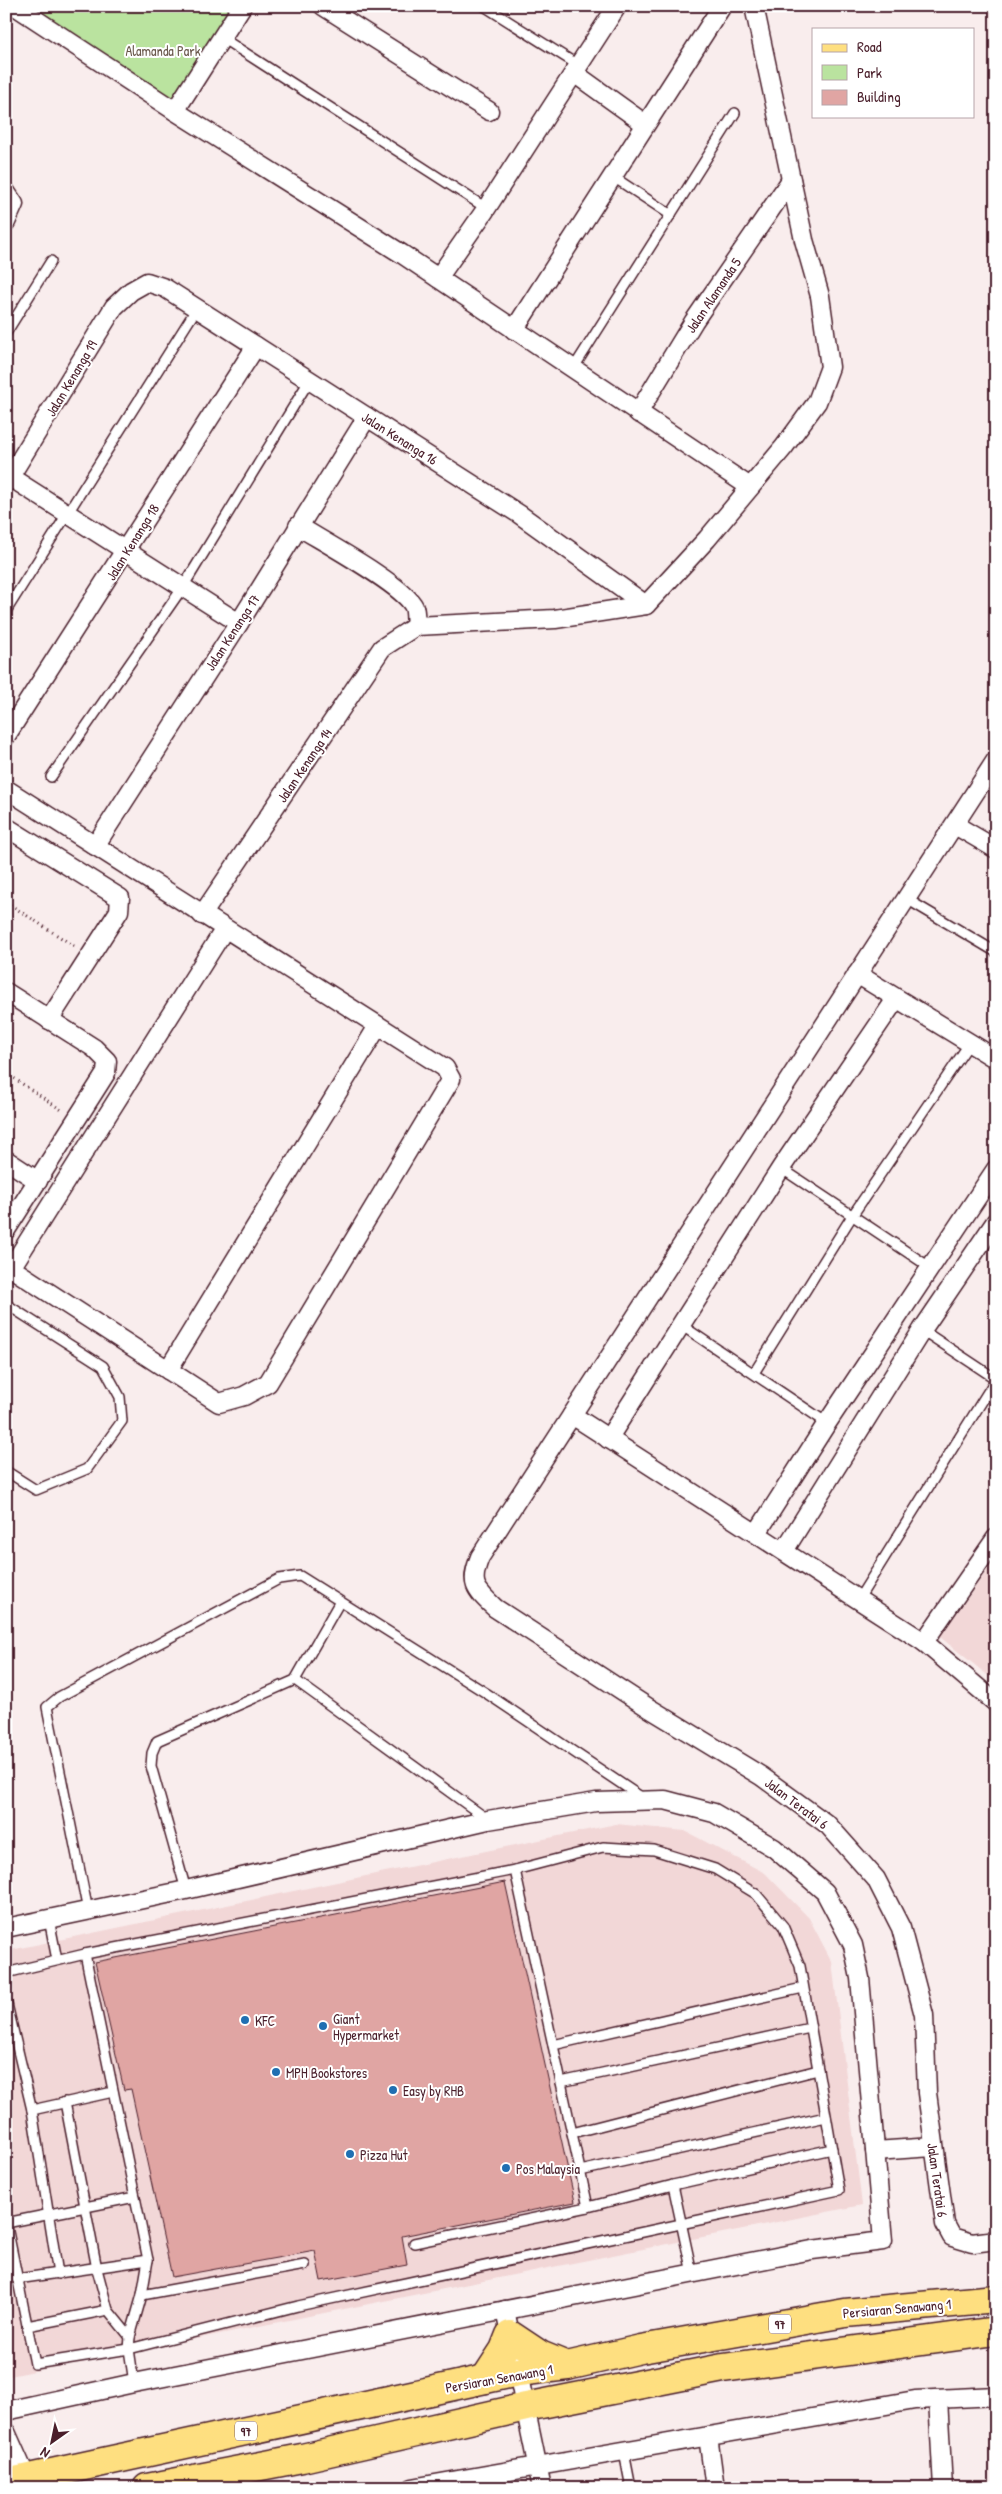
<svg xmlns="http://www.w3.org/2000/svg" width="1002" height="2494" viewBox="0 0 1002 2494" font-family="'Patrick Hand',sans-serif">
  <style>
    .built { fill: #f2d7d7 }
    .green { fill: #bae39f; stroke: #828165 }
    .building { fill: #e0a5a3; stroke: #4a1f2b }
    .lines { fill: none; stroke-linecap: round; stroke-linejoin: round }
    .lane-casing { stroke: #4a1f2b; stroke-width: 12 }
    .street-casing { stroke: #4a1f2b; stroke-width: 21 }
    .primary-casing { stroke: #4a1f2b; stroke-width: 31 }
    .path { stroke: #4a1f2b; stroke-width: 3; stroke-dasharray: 1 4; stroke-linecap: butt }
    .lane { stroke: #fff; stroke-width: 9 }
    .street { stroke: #fff; stroke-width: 18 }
    .primary { stroke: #fedf80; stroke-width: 28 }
    .poi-dot { fill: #1f6fb2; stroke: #fff; stroke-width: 2 }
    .labels { text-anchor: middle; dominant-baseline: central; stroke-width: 4; stroke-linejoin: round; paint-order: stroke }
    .shield { fill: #fff; stroke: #80626b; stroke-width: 1 }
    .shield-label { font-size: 12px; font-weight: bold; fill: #4a1f2b }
    .park-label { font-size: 14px; fill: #6c5a4e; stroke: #fff }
    .street-label { font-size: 14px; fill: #4a1f2b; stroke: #fff }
    .poi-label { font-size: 14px; fill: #4a1f2b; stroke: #fff; text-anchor: start }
  </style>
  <rect width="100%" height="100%" fill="#f9eded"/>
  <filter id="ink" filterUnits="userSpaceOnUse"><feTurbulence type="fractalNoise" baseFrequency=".02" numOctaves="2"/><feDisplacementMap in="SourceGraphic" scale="10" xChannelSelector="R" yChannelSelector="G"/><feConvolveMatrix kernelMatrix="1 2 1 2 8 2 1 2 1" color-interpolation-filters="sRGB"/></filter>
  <g filter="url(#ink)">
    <g class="built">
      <polygon points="996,1558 996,1682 940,1637"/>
      <polygon points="616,1824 685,1831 765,1873 809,1918 832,1962 862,2205 10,2376 6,2357 6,1951"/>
    </g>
    <polygon class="green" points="44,6 235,6 175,111 36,19"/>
    <polygon class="building" points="505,1882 575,2202 402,2236 407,2265 321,2281 315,2251 172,2277 131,2089 124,2090 95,1962"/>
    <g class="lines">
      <defs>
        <g id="lane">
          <polyline points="484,6 578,65"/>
          <polyline points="222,38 486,208"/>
          <polyline points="612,176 671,215"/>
          <polyline points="6,333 51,261"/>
          <polyline points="573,369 735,113"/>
          <polyline points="6,611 197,308"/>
          <polyline points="51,777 183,587 309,381"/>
          <polyline points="905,898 996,952"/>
          <polyline points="781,1168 931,1268"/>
          <polyline points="6,1304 103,1366 120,1397 122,1421 87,1469 36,1490 6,1471"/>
          <polyline points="681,1325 827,1423"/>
          <polyline points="922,1330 996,1379"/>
          <polyline points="754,1373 852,1216 969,1044"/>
          <polyline points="858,1600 996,1379"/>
          <polyline points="295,1680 487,1819"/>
          <polyline points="515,1870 588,2207"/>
          <polyline points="186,1890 151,1766 152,1753 157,1741 295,1680 339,1603"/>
          <polyline points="88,1911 47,1707 59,1697 279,1579 300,1576 486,1693 644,1799"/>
          <polyline points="49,1919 57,1960"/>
          <polyline points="85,1954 148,2260 142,2295"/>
          <polyline points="6,1973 85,1954 515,1870 603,1847 654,1850 715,1869 756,1894 783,1926 800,1966 839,2190 298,2306 129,2349 35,2364 6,2222"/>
          <polyline points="6,2000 32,2110 113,2092"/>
          <polyline points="553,2045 803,1988"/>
          <polyline points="561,2082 810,2028"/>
          <polyline points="65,2102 97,2269 108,2310 130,2337"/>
          <polyline points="32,2110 58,2274"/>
          <polyline points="572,2133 818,2070"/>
          <polyline points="580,2171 826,2117"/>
          <polyline points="673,2185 832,2149"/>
          <polyline points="6,2223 135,2197"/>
          <polyline points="414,2243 588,2207 673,2185 692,2273"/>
          <polyline points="17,2279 148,2260"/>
          <polyline points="27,2326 108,2310"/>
          <polyline points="134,2383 129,2349 130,2337 142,2295 305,2265"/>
          <polyline points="624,2452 631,2488"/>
        </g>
        <g id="street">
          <polyline points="15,6 175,111 402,254 750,487"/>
          <polyline points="323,6 489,111"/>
          <polyline points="574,73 645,124"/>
          <polyline points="175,111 242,6"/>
          <polyline points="6,192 14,204 6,222"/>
          <polyline points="438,278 484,212 617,6"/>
          <polyline points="514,330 722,6"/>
          <polyline points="638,413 694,321 791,180"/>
          <polyline points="10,477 239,623"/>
          <polyline points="6,483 114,307 131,291 147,282 165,288 519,514 646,605"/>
          <path d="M298 526C322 541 404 585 414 607 416 613 415 621 416 626"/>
          <polyline points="6,736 256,346"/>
          <path d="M996 760 480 1557C469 1584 475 1589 495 1608L649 1708 761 1776 828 1825 876 1879 901 1928 924 2015 927 2093 945 2224 952 2237 972 2243 996 2240"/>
          <polyline points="6,789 445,1068 451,1079 268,1383 244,1396 219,1403 11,1268 224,930"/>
          <polyline points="955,825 996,849"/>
          <polyline points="6,827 120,898 119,911 49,1020"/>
          <polyline points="95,846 239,623 367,417"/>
          <polyline points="202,915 382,648 416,626 555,619 646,605 707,539 784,447 817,402 830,367 820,296 804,240 754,6"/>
          <polyline points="857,974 996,1059"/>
          <polyline points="6,992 94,1048 107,1061 106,1073 6,1230"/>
          <polyline points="6,1160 38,1181"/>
          <polyline points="168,1370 378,1026"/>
          <polyline points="572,1415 924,1642 996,1703"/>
          <polyline points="608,1439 781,1168 896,999"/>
          <polyline points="757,1533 827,1423 996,1169"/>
          <polyline points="784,1551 922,1330 996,1221"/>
          <polyline points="924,1642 996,1538"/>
          <polyline points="6,1928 186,1890 488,1820 596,1802 665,1800 714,1813 774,1848 825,1892 853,1945 860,1978 883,2241 812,2250 134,2383 6,2411"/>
          <polyline points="875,2151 933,2147"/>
          <polyline points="505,2310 542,2488"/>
          <polyline points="938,2399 943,2488"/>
          <polyline points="6,2432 27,2479"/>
          <polyline points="708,2436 715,2488"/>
          <polyline points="412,2488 915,2400 996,2396"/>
        </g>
        <g id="primary">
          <polyline points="485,2379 504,2350 510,2335 540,2355 567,2366"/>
          <polyline points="6,2483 518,2372 567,2366 641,2349 845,2313 996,2299"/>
          <polyline points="147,2488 302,2458 526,2407 723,2368 996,2331"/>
        </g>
      </defs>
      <use href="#lane" class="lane-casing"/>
      <use href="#street" class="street-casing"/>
      <use href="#primary" class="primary-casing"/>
      <g class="path">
        <polyline points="6,902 77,948"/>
        <polyline points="6,1073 63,1111"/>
      </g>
      <use href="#lane" class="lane"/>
      <use href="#street" class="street"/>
      <use href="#primary" class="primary"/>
    </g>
  </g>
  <g class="poi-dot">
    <circle cx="245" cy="2020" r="5"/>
    <circle cx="323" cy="2026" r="5"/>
    <circle cx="276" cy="2072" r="5"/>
    <circle cx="393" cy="2090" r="5"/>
    <circle cx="350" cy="2154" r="5"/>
    <circle cx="506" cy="2168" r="5"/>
  </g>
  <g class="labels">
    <g class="shield">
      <rect x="769" y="2314.5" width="22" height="19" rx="4"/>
      <rect x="235" y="2421.5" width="22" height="19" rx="4"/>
    </g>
    <g class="shield-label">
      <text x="780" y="2324">97</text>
      <text x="246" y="2431">97</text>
    </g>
    <g class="park-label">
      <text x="163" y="50">Alamanda Park</text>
    </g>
    <g class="street-label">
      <text transform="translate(713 295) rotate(-56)">Jalan Alamanda 5</text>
      <text transform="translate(71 378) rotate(-59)">Jalan Kenanga 19</text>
      <text transform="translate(400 438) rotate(32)">Jalan Kenanga 16</text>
      <text transform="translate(132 542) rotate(-58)">Jalan Kenanga 18</text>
      <text transform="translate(232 632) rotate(-57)">Jalan Kenanga 17</text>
      <text transform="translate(304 765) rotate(-56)">Jalan Kenanga 14</text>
      <text transform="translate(797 1803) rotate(37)">Jalan Teratai 6</text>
      <text transform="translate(938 2180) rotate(82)">Jalan Teratai 6</text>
      <text transform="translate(897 2308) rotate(-5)">Persiaran Senawang 1</text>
      <text transform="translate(499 2378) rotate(-10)">Persiaran Senawang 1</text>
    </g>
    <g class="poi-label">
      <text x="333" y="2018">Giant<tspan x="333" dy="16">Hypermarket</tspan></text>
      <text x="255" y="2020">KFC</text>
      <text x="286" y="2072">MPH Bookstores</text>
      <text x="403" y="2090">Easy by RHB</text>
      <text x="360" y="2154">Pizza Hut</text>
      <text x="516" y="2168">Pos Malaysia</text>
    </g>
  </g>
  <rect width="1002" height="2494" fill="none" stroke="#fff" stroke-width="25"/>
  <rect x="12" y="12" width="977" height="2469" fill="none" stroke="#4a1f2b" stroke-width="2" filter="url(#ink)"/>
  <rect x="812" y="28" width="162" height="90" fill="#ffffff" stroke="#b7a5aa"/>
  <rect x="822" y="44" width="25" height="8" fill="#fedf80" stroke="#b7a5aa"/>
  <text x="857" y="52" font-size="15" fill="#4a1f2b">Road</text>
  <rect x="822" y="65" width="25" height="15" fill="#bae39f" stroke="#b7a5aa"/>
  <text x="857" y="78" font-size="15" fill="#4a1f2b">Park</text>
  <rect x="822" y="90" width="25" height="15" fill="#e0a5a3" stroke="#b7a5aa"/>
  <text x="857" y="102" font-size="15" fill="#4a1f2b">Building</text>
  <g transform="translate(52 2442) rotate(213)" stroke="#ffffff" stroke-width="4" paint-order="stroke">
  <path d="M0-4L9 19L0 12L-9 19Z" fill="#4a1f2b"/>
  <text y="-8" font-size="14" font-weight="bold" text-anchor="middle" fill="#4a1f2b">N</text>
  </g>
</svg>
